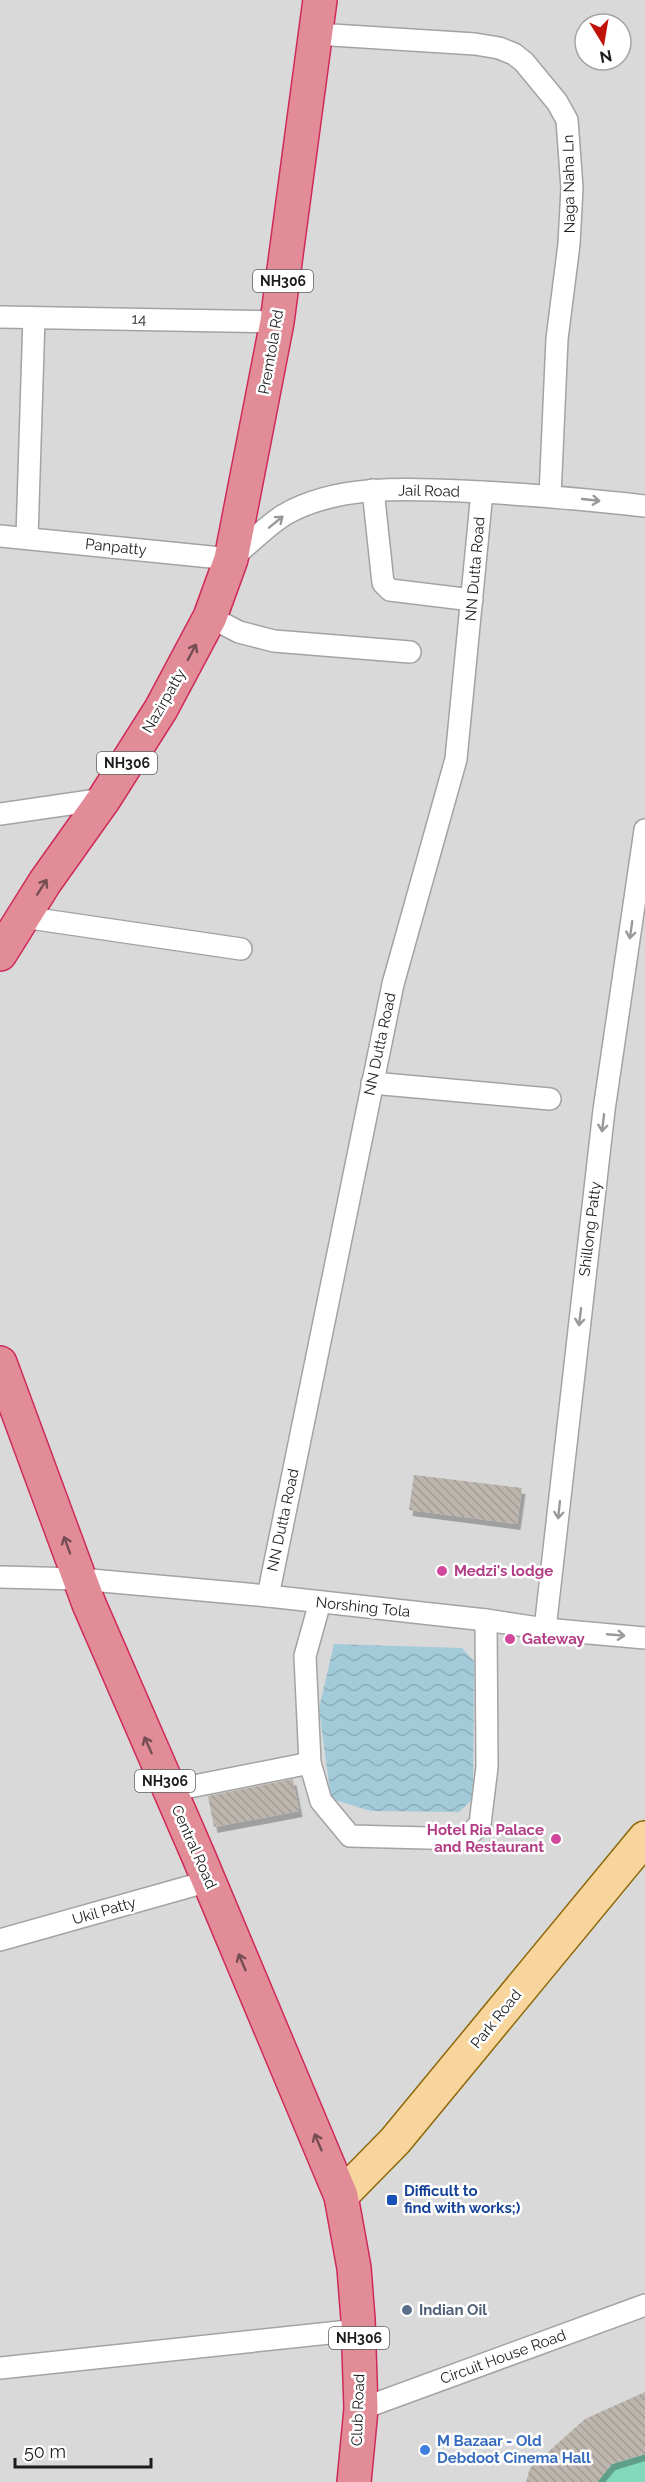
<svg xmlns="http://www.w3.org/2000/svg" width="645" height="2482" viewBox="0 0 645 2482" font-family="Raleway,sans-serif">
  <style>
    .residential { fill: #dad9d9; fill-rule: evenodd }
    .pitch { fill: #82d9bc }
    .water { fill: url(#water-waves) }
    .building { fill: url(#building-back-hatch); filter: url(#shadow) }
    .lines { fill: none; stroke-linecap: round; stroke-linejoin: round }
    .street-casing { stroke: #a3a3a3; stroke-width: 24 }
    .primary-casing { stroke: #8d6806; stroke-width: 36 }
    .highway-casing { stroke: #cf2b5a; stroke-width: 36 }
    .street { stroke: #fff; stroke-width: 21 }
    .primary { stroke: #f7d59c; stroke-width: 33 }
    .highway { stroke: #e28c97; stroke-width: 33 }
    .oneway { stroke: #999 }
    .oneway2 { stroke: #754e53 }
    .hotel-dot { fill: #d1479c; stroke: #fff; stroke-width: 2 }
    .transit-dot { fill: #1a4fb4; stroke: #fff; stroke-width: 2 }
    .service-dot { fill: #5c6f8a; stroke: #fff; stroke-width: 2 }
    .shop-dot { fill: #3f7fe0; stroke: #fff; stroke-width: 2 }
    .labels { text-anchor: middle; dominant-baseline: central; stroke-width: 5; stroke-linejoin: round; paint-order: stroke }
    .shield { fill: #fff; stroke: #606060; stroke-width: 1.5 }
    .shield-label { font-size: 14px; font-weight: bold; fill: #1c1c1c }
    .street-label { font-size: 15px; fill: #1c1c1c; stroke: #fff }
    .hotel-label { font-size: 15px; font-weight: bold; fill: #b23c85; stroke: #fff; text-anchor: start }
    .transit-label { font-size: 15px; font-weight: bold; fill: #164399; stroke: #fff; text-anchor: start }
    .service-label { font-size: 15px; font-weight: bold; fill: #4e5e75; stroke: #fff; text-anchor: start }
    .shop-label { font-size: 15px; font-weight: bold; fill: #366cbe; stroke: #fff; text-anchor: start }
  </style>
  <defs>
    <pattern id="water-waves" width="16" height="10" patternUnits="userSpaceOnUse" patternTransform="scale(1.5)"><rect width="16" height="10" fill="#a3cad9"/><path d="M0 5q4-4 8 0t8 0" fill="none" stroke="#8cadba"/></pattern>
    <pattern id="building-back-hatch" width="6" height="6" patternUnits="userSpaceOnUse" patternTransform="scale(1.5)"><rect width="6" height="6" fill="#bdb6ae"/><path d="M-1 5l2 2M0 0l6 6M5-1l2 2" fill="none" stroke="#a29c95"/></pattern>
    <filter id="shadow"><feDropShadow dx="3.5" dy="6" stdDeviation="0" flood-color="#0004"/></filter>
  </defs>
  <rect width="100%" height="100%" fill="#edeae2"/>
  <path class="residential" d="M0 0H645V2482H0ZM585 24H621V60H585Z"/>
  <polygon class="pitch" points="645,2454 645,2482 597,2482 612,2464"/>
  <polygon class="water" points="334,1644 462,1648 474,1661 473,1799 459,1812 371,1811 331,1799 319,1708"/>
  <g class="building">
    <polygon points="414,1475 522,1488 517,1524 409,1510"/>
    <polygon points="293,1779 299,1811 214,1827 208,1796"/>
    <polygon points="645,2392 645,2454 612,2464 597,2482 526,2482 530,2468 585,2419"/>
  </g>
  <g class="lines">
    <defs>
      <g id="street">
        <polyline points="316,34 475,44 499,48 514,54 524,62 557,102 567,120 572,188 569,244 557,339 550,496"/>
        <polyline points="0,317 277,322"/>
        <polyline points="373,490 383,583 390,590 472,600"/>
        <path d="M0 536 231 559C248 545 265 527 284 515 340 482 419 489 481 492 536 495 590 500 645 506"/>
        <polyline points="27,537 34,318"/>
        <polyline points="210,617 239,632 274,641 410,652"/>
        <polyline points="0,814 104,799"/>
        <polyline points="23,917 241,949"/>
        <polyline points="372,1083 550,1099"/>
        <polyline points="0,1577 80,1579 268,1596 486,1620 545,1629 645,1638"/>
        <polyline points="268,1596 393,984 456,759 482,492"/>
        <polyline points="320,1602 305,1656 310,1763 321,1801 350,1836 465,1839 480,1824 487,1767 486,1620"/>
        <polyline points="545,1629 604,1110 645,830"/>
        <polyline points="169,1791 310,1763"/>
        <polyline points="0,1940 209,1881"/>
        <polyline points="0,2368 358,2330"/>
        <polyline points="361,2409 645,2305"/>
      </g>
      <polyline id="primary" points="341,2196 395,2141 645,1838"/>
      <g id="highway">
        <polyline points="0,954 45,882 104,799 161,709 210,617 231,559 277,322 320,0"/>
        <polyline points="0,1363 89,1604 198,1855 341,2196 354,2268 358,2319 361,2409 354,2482"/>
      </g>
    </defs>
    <use href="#street" class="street-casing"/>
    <use href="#primary" class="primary-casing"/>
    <use href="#highway" class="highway-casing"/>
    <use href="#street" class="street"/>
    <use href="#primary" class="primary"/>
    <use href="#highway" class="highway"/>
  </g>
  <defs><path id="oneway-shaft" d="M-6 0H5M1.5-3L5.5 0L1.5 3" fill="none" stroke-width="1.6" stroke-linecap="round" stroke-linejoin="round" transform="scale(1.5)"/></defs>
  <g class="oneway">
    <use href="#oneway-shaft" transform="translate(591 500) rotate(6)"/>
    <use href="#oneway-shaft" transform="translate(276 522) rotate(-39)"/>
    <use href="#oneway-shaft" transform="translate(631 930) rotate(98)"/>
    <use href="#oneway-shaft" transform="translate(603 1123) rotate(97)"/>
    <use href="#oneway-shaft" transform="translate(580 1317) rotate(97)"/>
    <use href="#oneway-shaft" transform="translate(559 1510) rotate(96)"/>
    <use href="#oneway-shaft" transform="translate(616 1635) rotate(5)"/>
  </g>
  <g class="oneway2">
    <use href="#oneway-shaft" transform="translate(192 652) rotate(-62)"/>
    <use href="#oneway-shaft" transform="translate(42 887) rotate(-57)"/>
    <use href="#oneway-shaft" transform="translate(67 1545) rotate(-110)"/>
    <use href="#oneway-shaft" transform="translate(148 1745) rotate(-114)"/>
    <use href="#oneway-shaft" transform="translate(242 1962) rotate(-113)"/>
    <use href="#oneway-shaft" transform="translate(318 2142) rotate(-113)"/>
  </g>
  <g class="hotel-dot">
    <circle cx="442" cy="1571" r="6"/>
    <circle cx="510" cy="1639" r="6"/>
    <circle cx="556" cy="1839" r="6"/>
  </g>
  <rect class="transit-dot" x="386" y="2194" width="12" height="12" rx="3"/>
  <circle class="service-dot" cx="407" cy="2310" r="6"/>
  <circle class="shop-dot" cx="425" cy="2450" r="6"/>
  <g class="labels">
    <g class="shield">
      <rect x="253" y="270" width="60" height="22" rx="4.5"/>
      <rect x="97" y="752" width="60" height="22" rx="4.5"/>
      <rect x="135" y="1770" width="60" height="22" rx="4.5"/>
      <rect x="329" y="2327" width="60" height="22" rx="4.5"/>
    </g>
    <g class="shield-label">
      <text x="283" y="281">NH306</text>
      <text x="127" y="763">NH306</text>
      <text x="165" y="1781">NH306</text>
      <text x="359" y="2338">NH306</text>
    </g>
    <g class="street-label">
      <text transform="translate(569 184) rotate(-91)">Naga Naha Ln</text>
      <text transform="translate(139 319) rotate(1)">14</text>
      <text transform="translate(271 352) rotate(-80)">Premtola Rd</text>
      <text transform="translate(429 491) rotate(1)">Jail Road</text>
      <text transform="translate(116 547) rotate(6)">Panpatty</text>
      <text transform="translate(475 569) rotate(-85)">NN Dutta Road</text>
      <text transform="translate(164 701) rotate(-60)">Nazirpatty</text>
      <text transform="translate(380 1044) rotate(-78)">NN Dutta Road</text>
      <text transform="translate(590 1229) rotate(-83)">Shillong Patty</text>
      <text transform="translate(283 1520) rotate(-78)">NN Dutta Road</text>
      <text transform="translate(363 1607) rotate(6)">Norshing Tola</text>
      <text transform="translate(194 1847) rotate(66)">Central Road</text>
      <text transform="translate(104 1911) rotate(-16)">Ukil Patty</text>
      <text transform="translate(496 2019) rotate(-51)">Park Road</text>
      <text transform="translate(503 2357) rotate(-20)">Circuit House Road</text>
      <text transform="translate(358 2410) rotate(-88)">Club Road</text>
    </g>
    <g class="hotel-label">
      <text x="454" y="1571">Medzi's lodge</text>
      <text x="522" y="1639">Gateway</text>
      <text x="544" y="1830" text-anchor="end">Hotel Ria Palace<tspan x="544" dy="17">and Restaurant</tspan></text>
    </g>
    <g class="transit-label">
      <text x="404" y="2191">Difficult to<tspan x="404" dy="17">find with works;)</tspan></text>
    </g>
    <g class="service-label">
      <text x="419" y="2310">Indian Oil</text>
    </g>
    <g class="shop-label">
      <text x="437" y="2441">M Bazaar - Old<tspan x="437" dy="17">Debdoot Cinema Hall</tspan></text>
    </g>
  </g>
  <g transform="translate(603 42) rotate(169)"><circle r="28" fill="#ffffff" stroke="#a4a4a4" stroke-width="1.5"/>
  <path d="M0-4.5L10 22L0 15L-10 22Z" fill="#bf1209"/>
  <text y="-9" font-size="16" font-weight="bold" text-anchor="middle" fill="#1c1c1c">N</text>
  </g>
  <path d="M15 2458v9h136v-9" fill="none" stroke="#1c1c1c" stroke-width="3"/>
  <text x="24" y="2458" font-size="18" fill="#1c1c1c" stroke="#ffffff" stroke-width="4.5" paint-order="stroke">50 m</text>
</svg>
